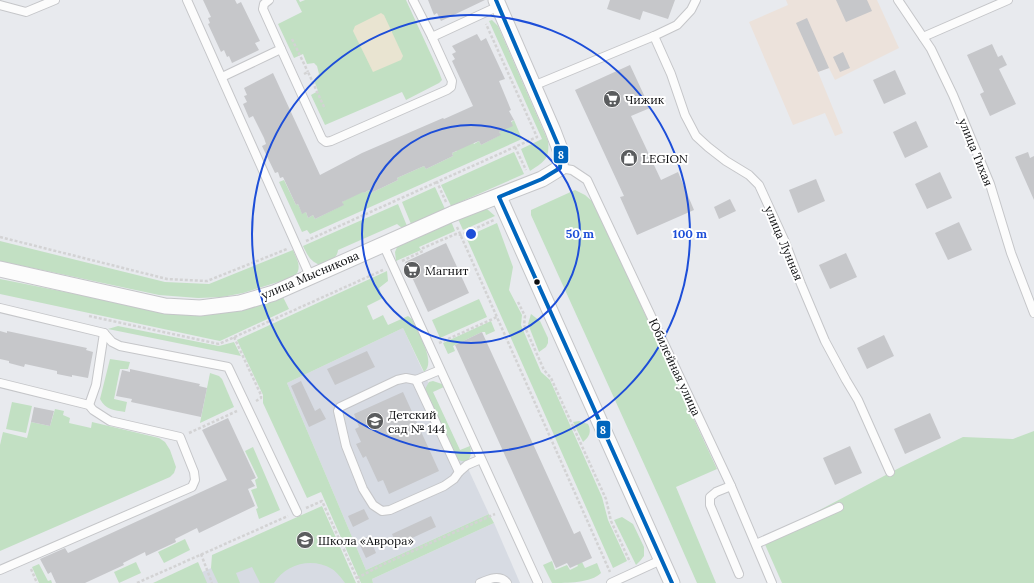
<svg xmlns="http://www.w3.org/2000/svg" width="1034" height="583" viewBox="0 0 1034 583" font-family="Lora,serif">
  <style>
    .built { fill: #d7dbe3 }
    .industrial { fill: #ece2db }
    .green { fill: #c2e0c3 }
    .sand { fill: #e9e4d1 }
    .building { fill: #c6c7ca }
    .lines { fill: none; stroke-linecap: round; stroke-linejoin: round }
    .lane-casing { stroke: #c5c6c9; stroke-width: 10 }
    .street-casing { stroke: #c5c6c9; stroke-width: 17 }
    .path { stroke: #d3d3d4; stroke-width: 2.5; stroke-dasharray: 3 2; stroke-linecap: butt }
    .lane { stroke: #fcfcfc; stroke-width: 8 }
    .street { stroke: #fcfcfc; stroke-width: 15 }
    .bus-1-casing { stroke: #fff; stroke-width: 7 }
    .bus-1 { stroke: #0065bd; stroke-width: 4 }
    .ring { fill: none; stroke: #1d4ed8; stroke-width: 2 }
    .bus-dot { fill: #0e0f11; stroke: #fff; stroke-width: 1.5 }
    .labels { text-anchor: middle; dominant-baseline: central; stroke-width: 4; stroke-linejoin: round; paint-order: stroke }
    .poi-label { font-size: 12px; fill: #0e0f11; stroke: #fff; text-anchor: start }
    .street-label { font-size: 12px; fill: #0e0f11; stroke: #fff }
    .centre { fill: #1d4ed8; stroke: #fff; stroke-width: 2 }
    .ring-label { font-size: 12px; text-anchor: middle; font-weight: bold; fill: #1d4ed8; stroke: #fff; stroke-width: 4; stroke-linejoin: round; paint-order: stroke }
    .line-badge { stroke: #fff; stroke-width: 1.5 }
    .badge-label { font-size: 11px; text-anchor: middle; font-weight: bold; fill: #fff }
  </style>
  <rect width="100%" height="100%" fill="#e8eaee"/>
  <g class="built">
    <polygon points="403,328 489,514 366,570 287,383"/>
    <polygon points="324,519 352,583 177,583"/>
    <polygon points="494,523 520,583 373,583 372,579"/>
  </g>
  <polygon class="industrial" points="786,0 877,0 899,48 835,80 829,68 818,72 843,133 835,136 825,113 793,125 749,22 788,5"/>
  <g class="green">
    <polygon points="296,0 299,0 300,2 305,0 406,0 439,72 442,80 439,83 406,100 402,92 325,125 311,95 318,91 314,80 319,74 317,66 314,63 307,64 303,54 294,58 278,24 302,12"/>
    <path d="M492 20 498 26 548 141C550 158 545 162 530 171L521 149 542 139 489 21Z"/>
    <polygon points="514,120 522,139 310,234 307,230 302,232 279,182 284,180 296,205 298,204 302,213 306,212 308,218 313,215 315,219 343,205 342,202 362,189 364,193 369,190 371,193 398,180 397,178 424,166 426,169 453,156 452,153 457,151 456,148 472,141 474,144 479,141 481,145 500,135 499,132"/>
    <polygon points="514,152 524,174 451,206 441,185"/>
    <polygon points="435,187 445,209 411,224 402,202"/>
    <polygon points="575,190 585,195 593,202 717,469 676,487 716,583 697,583 664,508 531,215 531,210"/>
    <path d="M398 204 407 226 402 228 397 224 338 250C337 260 328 261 320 265 310 261 308 256 303 246Z"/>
    <polygon points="481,209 487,209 495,216 463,230 458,219"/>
    <polygon points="451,221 455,231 419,247 421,250 396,261 395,252 398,245"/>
    <polygon points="497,223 513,267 509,290 522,315 521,325 541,372 550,380 602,497 608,520 627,561 613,568 466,237"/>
    <path d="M0 241 165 282 209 284 293 250C297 260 303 268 294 277L243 293 222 297 198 298 159 295 0 261Z"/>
    <path d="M387 271 388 281 379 288 383 298 367 306 373 320 383 315 388 325 408 316 412 319C417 331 437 362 424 372L403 328 287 383 366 570 489 514 494 523 372 579 373 583H361L321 492 307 498 263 403V395L237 340Z"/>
    <polygon points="0,279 181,315 213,313 282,295 289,309 220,341 215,340 0,294"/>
    <polygon points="479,299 487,317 440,338 432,320"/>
    <polygon points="531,314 540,321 548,338 548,343 546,347 539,352 528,324"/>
    <polygon points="491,321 495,331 486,335 485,332 482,332 455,345 453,346 455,351 448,354 443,343"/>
    <polygon points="118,326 219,346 234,342 241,356 108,329"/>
    <path d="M110 359 130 362 128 369H120L114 399 127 402 125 412C114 410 106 410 100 399Z"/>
    <polygon points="210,373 219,376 222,379 234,407 200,423"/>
    <path d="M433 381 442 384 444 387 433 392 460 450 470 446C474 460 465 466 454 457L425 389 429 382Z"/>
    <polygon points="12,402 32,406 26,433 6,429"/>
    <polygon points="55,409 64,411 63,415 70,418 69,423 91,428 92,422 159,438 165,442 170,450 176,467 174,473 170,477 0,551 0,445 3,432 27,438 31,422 50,426"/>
    <path d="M579 421 588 424C592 432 589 437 583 442L573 422Z"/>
    <polygon points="1034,431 1034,583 782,583 763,540 901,467 963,437 1013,439"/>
    <polygon points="253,447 280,510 259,519 256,509 258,508 251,490 257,488 255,480 258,478 245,451"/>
    <path d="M322 506 356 583H345C342 579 337 572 332 569 312 557 286 564 274 583H260L252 567 236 573 240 583H218L211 568 212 555Z"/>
    <polygon points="622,517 633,524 644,547 644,556 640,561 636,565 614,520"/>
    <polygon points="185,539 190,550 164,563 158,552"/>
    <path d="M552 561 555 570 567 565 570 570 578 566 577 564 582 562 585 568 597 563 601 573C591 583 567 583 552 583L543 565Z"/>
    <polygon points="136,562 141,573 119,583 114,572"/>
    <polygon points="198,562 207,583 153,583"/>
    <polygon points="39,564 48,581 51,580 52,583 39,583 32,567"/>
  </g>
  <polygon class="sand" points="381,13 384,15 403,56 401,60 373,72 353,31 355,26"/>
  <g class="building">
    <polygon points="203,0 235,0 237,4 241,2 260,41 255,43 259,50 232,63 229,56 227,57 224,50 221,52 208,24 210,23 208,18 211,17"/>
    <polygon points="428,0 485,0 441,21 437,13 434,15"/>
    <polygon points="610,0 675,0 668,19 643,11 640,20 607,9"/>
    <polygon points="836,0 867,0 872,11 846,22"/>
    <polygon points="807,18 829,68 818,72 796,23"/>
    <polygon points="477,34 481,41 486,38 505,79 499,81 511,110 509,111 514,120 511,121 513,126 499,132 501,135 481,145 479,141 474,143 452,153 453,156 426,169 424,166 397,178 398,180 371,193 369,190 364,193 363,192 342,202 344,205 315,219 313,215 308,218 306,212 302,214 298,204 296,205 283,177 280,178 278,172 275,173 262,146 266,144 264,138 253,116 249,118 243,104 247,102 244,96 247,95 244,88 273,73 320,175 362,153 443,118 444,119 473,106 452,61 455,59 452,54 456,52 452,46"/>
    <polygon points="992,44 998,57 1002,55 1007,65 999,69 1016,104 990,116 980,94 984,92 967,55"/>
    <polygon points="843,52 850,68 840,72 833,57"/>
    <polygon points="630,65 650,108 631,116 661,180 678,172 694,210 637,235 620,197 624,196 575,90"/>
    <polygon points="895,70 906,94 884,104 873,80"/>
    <polygon points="916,121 928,147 905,158 893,132"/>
    <polygon points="1028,152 1030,158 1034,156 1034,200 1015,157"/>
    <polygon points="940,172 952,198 927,209 915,184"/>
    <polygon points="816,179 825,201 798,213 789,190"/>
    <polygon points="730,199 736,211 719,219 714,207"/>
    <polygon points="959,222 972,250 948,260 935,233"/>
    <polygon points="446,243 469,293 428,312 405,262"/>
    <polygon points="846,253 857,277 830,289 819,265"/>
    <polygon points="0,331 7,333 7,331 87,348 86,350 93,352 88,378 72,375 72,377 57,374 57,371 25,364 24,367 9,363 9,361 0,359"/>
    <polygon points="482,332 574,534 580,531 592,558 570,568 567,563 556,568 455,345"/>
    <polygon points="884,335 894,356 867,369 857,348"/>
    <polygon points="367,351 375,367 335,385 327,369"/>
    <polygon points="130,369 200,384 199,386 207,388 201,417 131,402 132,399 116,396 122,370 130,372"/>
    <polygon points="301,381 315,411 320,408 326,419 309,427 291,386"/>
    <polygon points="403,392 439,471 389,494 383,480 378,482 366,456 363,458 356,444 361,442 355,429 359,427 354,414"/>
    <polygon points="34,407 54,411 50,426 31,422"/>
    <polygon points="930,413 941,438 905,454 894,429"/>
    <polygon points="228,418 256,478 251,480 255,486 248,489 255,506 199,533 197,528 175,539 176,542 146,556 145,552 123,563 124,565 85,583 56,583 51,572 48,574 40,559 65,548 68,553 227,480 202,430"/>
    <polygon points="850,446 862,473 835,485 823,458"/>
    <polygon points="364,509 369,519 353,527 348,516"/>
    <polygon points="431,516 436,527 397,545 392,534"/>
    <polygon points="369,536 376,553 366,558 358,541"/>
  </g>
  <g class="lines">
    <defs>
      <g id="lane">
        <polyline points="187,0 310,276"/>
        <polyline points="413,0 432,37 499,6"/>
        <polyline points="898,0 931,49 953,95 990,184 1011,253 1034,313"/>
        <polyline points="0,5 26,12 55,0"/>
        <polyline points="654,36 671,74 685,115 696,136 708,147 726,161 749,175 759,185 785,242 801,284 825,341 846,380 858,400 890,472"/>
        <polyline points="923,37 1008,0"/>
        <polyline points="281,49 322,139 326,142 331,141 447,90 451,87 452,81 432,37"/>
        <polyline points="222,77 281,49 263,9 264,4 269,0"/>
        <polyline points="533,86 654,36 677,25 691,10 696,0"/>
        <polyline points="560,168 572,170 587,180 731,486 772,583"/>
        <polyline points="383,244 538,583"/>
        <polyline points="0,308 104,333 112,342 120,346 228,367 297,512"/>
        <polyline points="440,370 416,380 406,378 397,380 340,407 338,411 346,446 363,489 373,505 382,511 390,510 444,486 454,479 459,472 467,465 481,459"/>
        <polyline points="416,380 459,472"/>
        <polyline points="0,383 89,405 96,385 104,333"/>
        <polyline points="731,486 716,492 710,497 710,505 739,574"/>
        <polyline points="756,544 839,507"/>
        <polyline points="0,570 192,487 195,480 194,472 180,437 110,421 93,410 89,405"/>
        <path d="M480 583C489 579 500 574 507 583"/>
        <polyline points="611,583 661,560"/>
      </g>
      <g id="street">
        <polyline points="499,197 672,583"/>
        <polyline points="0,269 165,306 200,308 240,303 274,293 452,214 542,179 560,168 561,152 553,131 496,0"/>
      </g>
    </defs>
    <use href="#lane" class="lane-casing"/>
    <use href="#street" class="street-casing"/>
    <g class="path">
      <polyline points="292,39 308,72"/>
      <polyline points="304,74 308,72 325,109"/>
      <polyline points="515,147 526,170"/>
      <polyline points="446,202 437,182 537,137 486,24"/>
      <polyline points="457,227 610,572"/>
      <polyline points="0,237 167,279 207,281 287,249"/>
      <polyline points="306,241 437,182"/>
      <polyline points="402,261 423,251 423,248 456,234 461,235 494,220"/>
      <polyline points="518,302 525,316 524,325 544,370 551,378 606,499 611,521 630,562"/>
      <polyline points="89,316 219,344 383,270"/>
      <polyline points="234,337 261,395 261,398 256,401"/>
      <polyline points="439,343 497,317"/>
      <polyline points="189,433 237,411"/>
      <polyline points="306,508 322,501 359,583"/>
      <polyline points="201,554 212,583"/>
      <polyline points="31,569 37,583"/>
      <polyline points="357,578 384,564 495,514"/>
      <polyline points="137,583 288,516"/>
    </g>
    <use href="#lane" class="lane"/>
    <use href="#street" class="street"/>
    <defs>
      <polyline id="bus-1" points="496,0 561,152 560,168 542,179 499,197 672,583"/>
    </defs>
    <use href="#bus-1" class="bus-1-casing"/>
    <use href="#bus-1" class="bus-1"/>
  </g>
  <g class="ring">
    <circle cx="471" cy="234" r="109"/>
    <circle cx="471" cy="234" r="219"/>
  </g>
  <defs>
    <symbol id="supermarket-disc" viewBox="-11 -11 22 22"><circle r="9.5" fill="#5a5c5e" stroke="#fff"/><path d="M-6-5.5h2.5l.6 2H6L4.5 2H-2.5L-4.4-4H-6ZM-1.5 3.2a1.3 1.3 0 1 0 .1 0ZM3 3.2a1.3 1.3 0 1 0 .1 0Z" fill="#fff"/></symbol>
    <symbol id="shop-disc" viewBox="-11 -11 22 22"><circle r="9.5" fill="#5a5c5e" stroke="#fff"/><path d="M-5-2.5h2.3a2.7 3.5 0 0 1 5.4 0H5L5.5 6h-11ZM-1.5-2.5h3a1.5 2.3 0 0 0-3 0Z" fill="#fff"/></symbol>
    <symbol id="school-disc" viewBox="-11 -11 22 22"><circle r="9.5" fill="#5a5c5e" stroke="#fff"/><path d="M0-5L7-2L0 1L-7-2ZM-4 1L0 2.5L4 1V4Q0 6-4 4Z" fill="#fff"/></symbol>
  </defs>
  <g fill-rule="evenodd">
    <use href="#supermarket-disc" x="602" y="89" width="20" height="20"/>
    <use href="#shop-disc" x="619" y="148" width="20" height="20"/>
    <use href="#supermarket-disc" x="402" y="260" width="20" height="20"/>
    <use href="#school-disc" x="365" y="411" width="20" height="20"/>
    <use href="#school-disc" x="295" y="530" width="20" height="20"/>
  </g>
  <circle class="bus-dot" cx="537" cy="282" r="3.5"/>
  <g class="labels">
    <g class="poi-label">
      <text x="625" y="99">Чижик</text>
      <text x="642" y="158">LEGION</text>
      <text x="425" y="270">Магнит</text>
      <text x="388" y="414">Детский<tspan x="388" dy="14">сад № 144</tspan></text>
      <text x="318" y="540">Школа «Аврора»</text>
    </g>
    <g class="street-label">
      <text transform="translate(976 152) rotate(68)">улица Тихая</text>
      <text transform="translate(784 243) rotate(67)">улица Лунная</text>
      <text transform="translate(310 275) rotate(-23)">улица Мысникова</text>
      <text transform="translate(675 367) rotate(65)">Юбилейная улица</text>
    </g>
  </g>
  <circle cx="471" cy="234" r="6" class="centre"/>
  <g class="ring-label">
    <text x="580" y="238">50 m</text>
    <text x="690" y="238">100 m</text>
  </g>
  <g class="line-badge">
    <rect x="553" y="145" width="16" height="19" rx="4" fill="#0065bd"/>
    <rect x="596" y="420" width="15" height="19" rx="4" fill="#0065bd"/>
  </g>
  <g class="badge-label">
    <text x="561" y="159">8</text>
    <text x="603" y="434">8</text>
  </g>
</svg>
